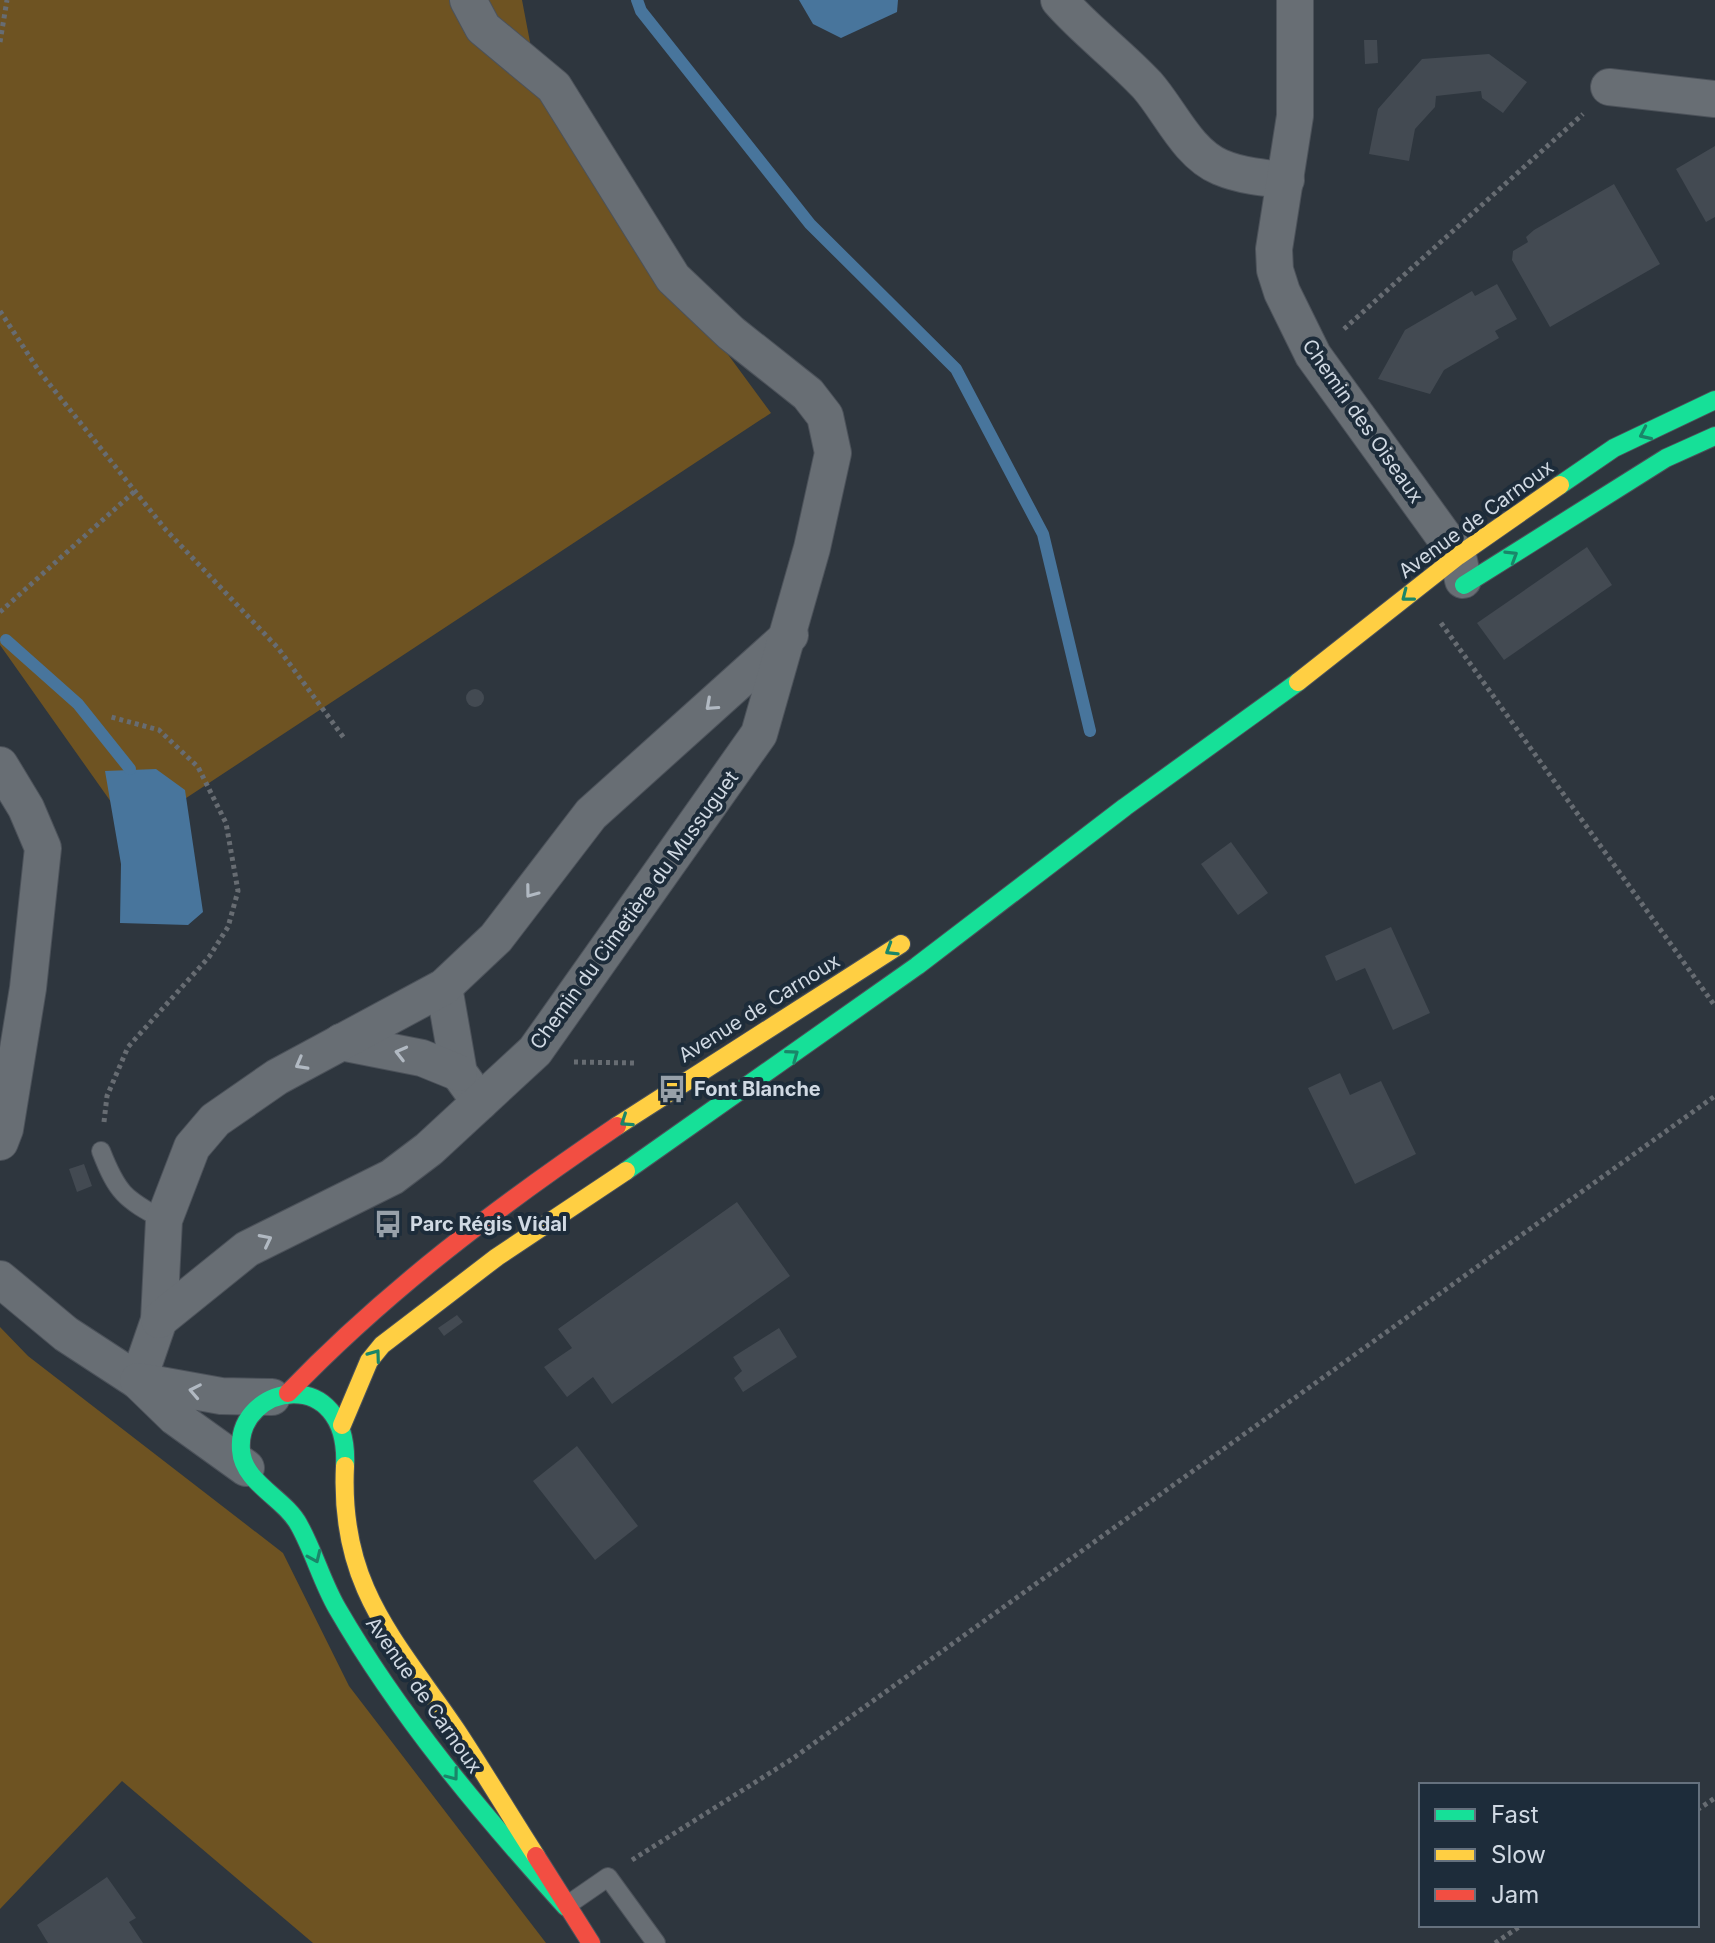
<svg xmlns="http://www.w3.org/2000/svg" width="1715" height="1943" viewBox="0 0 1715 1943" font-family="Inter,sans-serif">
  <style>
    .forest { fill: #6e5322 }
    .water { fill: #48759c }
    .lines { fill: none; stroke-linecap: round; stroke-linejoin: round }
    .stream { stroke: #48759c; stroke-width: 12 }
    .building { fill: #434a52 }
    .lane-casing { stroke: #4c525a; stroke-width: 20 }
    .street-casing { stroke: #4c525a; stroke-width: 38 }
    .fast-casing { stroke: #4c525a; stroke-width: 20 }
    .slow-casing { stroke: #4c525a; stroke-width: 20 }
    .jam-casing { stroke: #4c525a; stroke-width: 20 }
    .path { stroke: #676c72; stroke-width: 5; stroke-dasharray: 4 4; stroke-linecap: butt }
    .lane { stroke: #686e74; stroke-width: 18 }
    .street { stroke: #686e74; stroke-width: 36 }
    .fast { stroke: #16e098; stroke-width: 18 }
    .slow { stroke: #ffcf43; stroke-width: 18 }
    .jam { stroke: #f24e42; stroke-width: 18 }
    .oneway { stroke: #1a8669 }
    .oneway2 { stroke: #b1b9c2 }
    .labels { text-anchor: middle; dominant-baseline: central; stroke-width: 8; stroke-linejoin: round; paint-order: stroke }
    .street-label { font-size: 20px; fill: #d0d9e3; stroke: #1d2c3a }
    .poi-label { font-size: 20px; font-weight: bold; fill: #d0d9e3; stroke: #1d2c3a; text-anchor: start }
  </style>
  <rect width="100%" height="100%" fill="#2e363e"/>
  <g class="forest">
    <polygon points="0,0 522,0 541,100 771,413 133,833 0,645"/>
    <polygon points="0,1327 28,1356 283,1553 349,1686 546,1943 313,1943 122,1781 0,1909"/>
  </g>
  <g class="water">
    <polygon points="799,0 898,0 897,12 841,38 813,24"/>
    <polygon points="156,769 185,790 203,912 188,925 120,923 121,864 105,771"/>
  </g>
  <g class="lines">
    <g class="stream">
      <polyline points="637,0 641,11 810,224 956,369 1043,534 1090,731"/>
      <polyline points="6,640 78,704 130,769"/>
    </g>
  </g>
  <g class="building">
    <polygon points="1364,40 1377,40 1378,63 1365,64"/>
    <polygon points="1489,54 1527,82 1503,113 1482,98 1481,91 1436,96 1435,107 1415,129 1409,161 1369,154 1378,109 1422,59"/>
    <polygon points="1715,146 1715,217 1706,222 1676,169"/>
    <polygon points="1614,184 1660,264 1550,327 1512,260 1513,251 1528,242 1526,237 1534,230"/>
    <polygon points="1497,284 1517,319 1495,331 1499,338 1444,370 1430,394 1378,379 1405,330 1472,291 1475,296"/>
    <polygon points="1587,547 1612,585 1504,660 1477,623"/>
    <circle cx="475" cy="698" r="9"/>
    <polygon points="1231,842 1268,893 1238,915 1201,864"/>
    <polygon points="1391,927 1430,1013 1393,1030 1365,968 1336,981 1325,956"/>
    <polygon points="1340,1073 1350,1095 1381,1081 1416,1154 1355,1184 1308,1088"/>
    <polygon points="84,1164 92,1186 77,1192 69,1169"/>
    <polygon points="737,1202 790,1276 612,1404 593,1377 567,1397 544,1367 572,1348 558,1329"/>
    <polygon points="395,1212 400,1221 380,1232 375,1224"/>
    <polygon points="457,1315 463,1322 444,1336 438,1328"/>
    <polygon points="779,1328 797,1357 743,1392 734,1378 742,1371 733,1357"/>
    <polygon points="577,1446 638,1526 595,1560 533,1481"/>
    <polygon points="107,1877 136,1918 129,1922 143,1943 48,1943 37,1925"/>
  </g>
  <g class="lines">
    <defs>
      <g id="lane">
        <path d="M101 1151C117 1192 124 1199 164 1220"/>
        <polyline points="566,1906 608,1877 656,1943"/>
      </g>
      <g id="street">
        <path d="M1059 0C1086 31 1119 55 1147 85 1170 111 1187 153 1220 167 1241 176 1264 178 1286 180"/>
        <polyline points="1295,0 1295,116 1274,249 1275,270 1282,292 1313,355 1458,556 1463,580"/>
        <polyline points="1609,87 1715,99"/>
        <polyline points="0,765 26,808 43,848 28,988 5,1129 0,1142"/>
        <polyline points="444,987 459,1073 480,1102"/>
        <polyline points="341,1042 422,1058 459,1073"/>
        <polyline points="0,1279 66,1334 138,1381 159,1320 164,1220 192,1147 215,1120 277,1077 444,987 496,938 591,814 790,635"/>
        <polyline points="159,1320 247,1249 392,1177 429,1149 535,1051 759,734 812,548 833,453 825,416 808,394 731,333 673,278 554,87 483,28 468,0"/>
        <polyline points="246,1468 175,1417 138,1381 221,1396 272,1397"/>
      </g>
      <g id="fast">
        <polyline points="1560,485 1614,448 1715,400"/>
        <polyline points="1464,585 1666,458 1715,436"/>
        <polyline points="626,1171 917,966 1125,807 1298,682"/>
        <path d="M345 1466C350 1363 236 1383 241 1450 243 1483 285 1498 299 1525 314 1552 322 1582 337 1608 400 1717 482 1814 566 1907"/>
      </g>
      <g id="slow">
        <polyline points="1298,682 1458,556 1560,485"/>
        <polyline points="617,1126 901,944"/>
        <polyline points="342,1425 369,1361 382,1345 497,1257 626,1171"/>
        <path d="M345 1466C339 1586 394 1638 457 1731 484 1772 509 1814 536 1856"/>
      </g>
      <g id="jam">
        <path d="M288 1393C387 1290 499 1206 617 1126"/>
        <polyline points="536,1856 591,1943"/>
      </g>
    </defs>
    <use href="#lane" class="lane-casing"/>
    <use href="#street" class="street-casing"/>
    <use href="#fast" class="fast-casing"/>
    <use href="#slow" class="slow-casing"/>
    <use href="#jam" class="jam-casing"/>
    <g class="path">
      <polyline points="0,42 7,0"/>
      <polyline points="0,311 39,371 166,530 278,648 344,738"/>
      <polyline points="1344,329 1583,114"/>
      <polyline points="0,612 135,491"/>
      <polyline points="1441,623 1715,1006"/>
      <polyline points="574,1062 636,1063"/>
      <polyline points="104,1122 107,1096 128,1047 209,957 228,927 238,891 226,823 198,767 159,730 111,717"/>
      <polyline points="1697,1810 1715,1798"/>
      <polyline points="632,1860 792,1759 1715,1096"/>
      <polyline points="1495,1943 1522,1925"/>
    </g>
    <use href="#lane" class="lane"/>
    <use href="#street" class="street"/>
    <use href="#fast" class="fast"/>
    <use href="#slow" class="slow"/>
    <use href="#jam" class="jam"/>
  </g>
  <defs><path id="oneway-chevron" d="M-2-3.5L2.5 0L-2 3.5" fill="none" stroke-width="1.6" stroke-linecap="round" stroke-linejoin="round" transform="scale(2)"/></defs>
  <g class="oneway">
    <use href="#oneway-chevron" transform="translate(1645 434) rotate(155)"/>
    <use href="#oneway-chevron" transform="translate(1512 556) rotate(-32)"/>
    <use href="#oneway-chevron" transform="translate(1407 596) rotate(142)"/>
    <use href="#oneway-chevron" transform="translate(891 950) rotate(148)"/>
    <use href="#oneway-chevron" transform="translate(793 1055) rotate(-36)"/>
    <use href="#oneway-chevron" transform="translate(626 1121) rotate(146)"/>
    <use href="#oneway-chevron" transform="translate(375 1355) rotate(-54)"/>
    <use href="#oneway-chevron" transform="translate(315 1557) rotate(66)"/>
    <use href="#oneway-chevron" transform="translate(453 1775) rotate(53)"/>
  </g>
  <g class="oneway2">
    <use href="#oneway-chevron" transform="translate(711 705) rotate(138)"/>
    <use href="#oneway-chevron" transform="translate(531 892) rotate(127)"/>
    <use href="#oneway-chevron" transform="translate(401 1053) rotate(-166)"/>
    <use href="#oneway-chevron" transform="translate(301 1064) rotate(151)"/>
    <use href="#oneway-chevron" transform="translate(266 1240) rotate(-27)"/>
    <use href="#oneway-chevron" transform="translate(195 1391) rotate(-169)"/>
  </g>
  <defs>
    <symbol id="bus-bare" viewBox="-9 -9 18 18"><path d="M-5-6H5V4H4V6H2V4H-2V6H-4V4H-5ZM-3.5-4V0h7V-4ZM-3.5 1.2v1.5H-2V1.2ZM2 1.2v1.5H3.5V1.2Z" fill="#97a0a9" stroke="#1d2c3a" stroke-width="2.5" paint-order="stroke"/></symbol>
  </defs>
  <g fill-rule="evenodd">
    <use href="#bus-bare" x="652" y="1069" width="40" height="40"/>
    <use href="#bus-bare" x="368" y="1204" width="40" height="40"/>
  </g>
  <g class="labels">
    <g class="street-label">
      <text transform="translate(1363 421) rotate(55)">Chemin des Oiseaux</text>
      <text transform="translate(1476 519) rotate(-36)">Avenue de Carnoux</text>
      <text transform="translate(634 910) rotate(-54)">Chemin du Cimetière du Mussuguet</text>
      <text transform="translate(759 1008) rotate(-32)">Avenue de Carnoux</text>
      <text transform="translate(424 1695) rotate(55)">Avenue de Carnoux</text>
    </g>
    <g class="poi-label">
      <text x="694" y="1089">Font Blanche</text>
      <text x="410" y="1224">Parc Régis Vidal</text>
    </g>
  </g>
  <rect x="1419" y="1783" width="280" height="144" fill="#1d2c3a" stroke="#65717e" stroke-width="2"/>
  <rect x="1435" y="1809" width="40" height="12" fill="#16e098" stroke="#65717e" stroke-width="2"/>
  <text x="1491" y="1823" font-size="24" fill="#d0d9e3">Fast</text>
  <rect x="1435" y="1849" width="40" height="12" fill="#ffcf43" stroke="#65717e" stroke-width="2"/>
  <text x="1491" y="1863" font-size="24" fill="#d0d9e3">Slow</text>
  <rect x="1435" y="1889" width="40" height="12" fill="#f24e42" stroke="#65717e" stroke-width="2"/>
  <text x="1491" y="1903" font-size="24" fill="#d0d9e3">Jam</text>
</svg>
